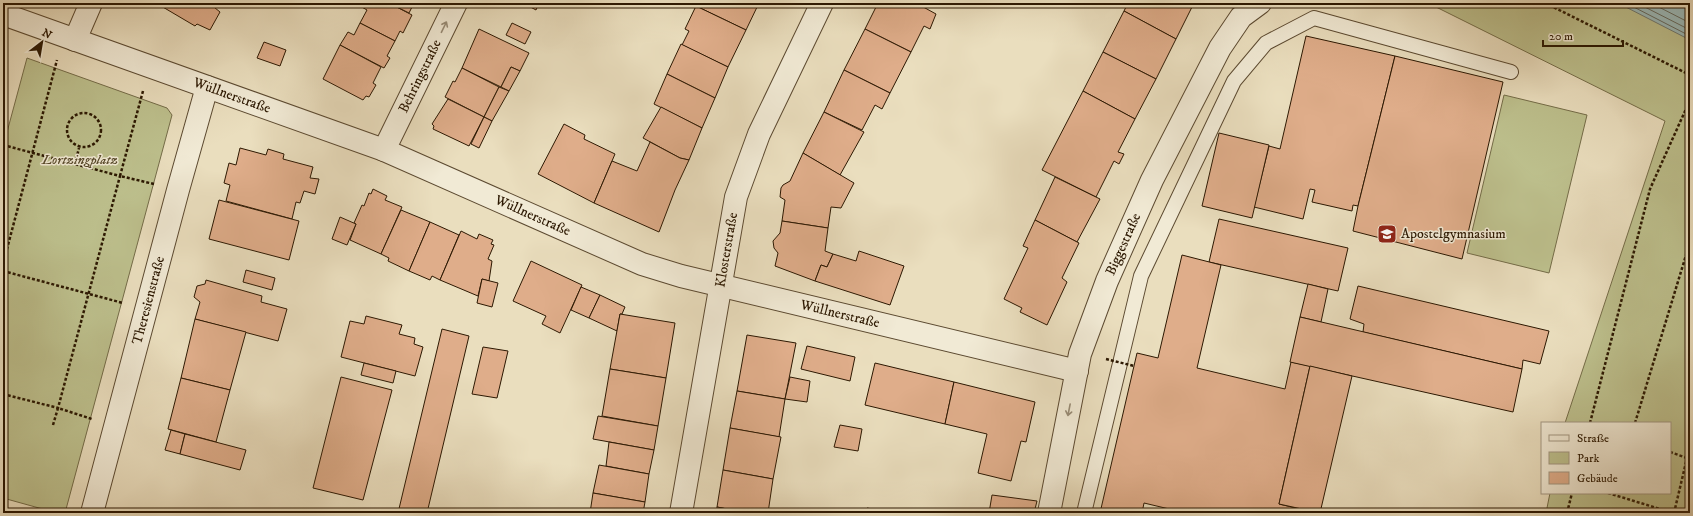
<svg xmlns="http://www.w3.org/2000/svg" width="1693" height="516" viewBox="0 0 1693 516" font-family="'IM FELL DW Pica',serif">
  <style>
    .green { fill: #bdc08d; stroke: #746c48 }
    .water { fill: #9bbaba; stroke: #6f7970 }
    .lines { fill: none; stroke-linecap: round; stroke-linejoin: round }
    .shore { stroke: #64695e; stroke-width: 1 }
    .building { fill: #dfad8a; stroke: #2c1802 }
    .lane-casing { stroke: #5c4a31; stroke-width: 16 }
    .street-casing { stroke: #5c4a31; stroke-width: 24 }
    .path { stroke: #2c1802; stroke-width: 2.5; stroke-dasharray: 3 2; stroke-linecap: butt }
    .lane { stroke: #f1ead5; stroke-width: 14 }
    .street { stroke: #f1ead5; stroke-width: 22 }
    .path-bridge { stroke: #2c1802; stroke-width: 2.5; stroke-dasharray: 3 2; stroke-linecap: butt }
    .oneway { stroke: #988c76 }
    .labels { text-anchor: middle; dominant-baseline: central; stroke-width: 3; stroke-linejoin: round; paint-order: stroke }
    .street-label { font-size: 14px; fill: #2c1802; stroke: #f1ead5 }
    .park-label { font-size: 14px; font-style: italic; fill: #584a2c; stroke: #f1ead5 }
    .poi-label { font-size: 14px; fill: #2c1802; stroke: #f1ead5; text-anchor: start }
  </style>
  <rect width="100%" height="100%" fill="#eadebe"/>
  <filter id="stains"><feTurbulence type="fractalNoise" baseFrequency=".005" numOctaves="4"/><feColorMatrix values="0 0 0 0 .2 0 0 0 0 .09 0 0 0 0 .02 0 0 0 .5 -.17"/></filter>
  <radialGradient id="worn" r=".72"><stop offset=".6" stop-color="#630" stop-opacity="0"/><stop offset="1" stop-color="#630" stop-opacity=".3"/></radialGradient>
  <g class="green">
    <polygon points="1428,3 1690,3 1690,513 1546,513 1550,493 1670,493 1670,423 1565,423 1665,121"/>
    <polygon points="27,58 167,108 172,115 65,513 57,513 3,498 3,147"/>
    <polygon points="1504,95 1587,115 1549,273 1467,253"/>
  </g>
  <polygon class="water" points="1618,3 1690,3 1690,40"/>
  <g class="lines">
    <g class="shore">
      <polyline points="1626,3 1690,36"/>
      <polyline points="1637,3 1690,30"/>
      <polyline points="1651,3 1690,23"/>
    </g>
  </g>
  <g class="building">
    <polygon points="156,3 209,3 220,12 210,30 197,24 195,26"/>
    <polygon points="361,3 389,3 412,15 403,33 400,31 395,41 360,23 367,10 360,6"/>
    <polygon points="389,3 414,3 409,13"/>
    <polygon points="523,3 539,3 536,10"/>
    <polygon points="697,3 759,3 746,30 696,6"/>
    <polygon points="878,3 916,3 936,14 930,29 924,26 911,52 865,29"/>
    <polygon points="1128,3 1194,3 1176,39 1124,11"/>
    <polygon points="696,6 746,30 728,67 682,45 689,31 685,29"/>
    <polygon points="1124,11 1176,39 1156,79 1103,52"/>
    <polygon points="360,23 395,41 387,56 390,58 384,68 340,45 348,32 354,35"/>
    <polygon points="512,23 531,32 525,44 506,35"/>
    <polygon points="479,29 529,53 520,71 511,67 501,87 462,68"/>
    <polygon points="865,29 911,52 890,93 844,70"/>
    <polygon points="1306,36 1395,56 1358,206 1353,205 1352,211 1312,202 1315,190 1310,189 1303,219 1254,207 1269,146 1280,149"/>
    <polygon points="264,42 286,50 280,66 257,58"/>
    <polygon points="681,44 728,67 715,98 667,74"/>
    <polygon points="340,45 381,67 373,83 376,85 369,97 366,96 363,100 323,79"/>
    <polygon points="1103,52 1156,79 1135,119 1083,91"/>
    <polygon points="1395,56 1503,82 1462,259 1353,231 1358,206"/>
    <polygon points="511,67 520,71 509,91 501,87"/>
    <polygon points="462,68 499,87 484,117 445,97 453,81 455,82"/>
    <polygon points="844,70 890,93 882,109 875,105 862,130 824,112"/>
    <polygon points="667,74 715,98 702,128 654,104"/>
    <polygon points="499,87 509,91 492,121 484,117"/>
    <polygon points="1083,91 1135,119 1118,152 1124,154 1119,164 1114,161 1096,197 1042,170"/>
    <polygon points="448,99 484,117 469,146 433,129 434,126 432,124"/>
    <polygon points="661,107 702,128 689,160 680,158 643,138"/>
    <polygon points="824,112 864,132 840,175 803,153"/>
    <polygon points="484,117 492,121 479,148 471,144"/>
    <polygon points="564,124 585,135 584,139 615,154 594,203 538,174"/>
    <polygon points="1219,133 1269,145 1252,218 1202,206"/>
    <polygon points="650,142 680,158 689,160 675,190 659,232 594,203 612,161 637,171"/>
    <polygon points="240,148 266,155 268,149 284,154 283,159 313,167 310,178 319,179 315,194 304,191 300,203 296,202 292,219 226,201 230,185 224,183 229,163 236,165"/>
    <polygon points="803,153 854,183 841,208 831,207 828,228 782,221 785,200 780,197 781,188 783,185 790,181"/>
    <polygon points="1055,177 1100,199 1077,242 1035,220"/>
    <polygon points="373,189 387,196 385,200 402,207 381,254 350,240 356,224 354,223 362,205 364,206 369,193 371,194"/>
    <polygon points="219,200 299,221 289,260 209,239"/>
    <polygon points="401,210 430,222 409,271 388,261 389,258 381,254"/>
    <polygon points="340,217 356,224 347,245 332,239"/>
    <polygon points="1219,219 1348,248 1338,291 1209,262"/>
    <polygon points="1035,220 1079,243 1062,278 1067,282 1047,325 1020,312 1022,308 1004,299 1028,248 1023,246"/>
    <polygon points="782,221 828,228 825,251 833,254 827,267 821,265 815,281 775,266 778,253 774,248 773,241 780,233"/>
    <polygon points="430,222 459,235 440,280 432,276 430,280 409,271"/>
    <polygon points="461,231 477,239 479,234 493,240 491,244 494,245 488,259 492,261 489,281 482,279 478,296 440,280"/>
    <polygon points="859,251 904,266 890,305 815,281 821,265 827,267 833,254 856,261"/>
    <polygon points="1182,255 1221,265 1197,368 1285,389 1291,362 1310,366 1279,504 1304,510 1303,513 1186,513 1144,503 1142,513 1100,513 1137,353 1158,358"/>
    <polygon points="531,261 582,285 560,333 542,324 546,316 513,301"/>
    <polygon points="246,270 275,278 272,290 243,282"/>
    <polygon points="482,279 498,283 492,307 477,303"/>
    <polygon points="206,280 262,296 261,302 287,309 278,341 195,319 200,302 194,297 197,286 205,284"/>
    <polygon points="1308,284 1328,289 1321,322 1300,317"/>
    <polygon points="1358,286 1549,331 1540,364 1523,360 1522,369 1363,332 1364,324 1350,319"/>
    <polygon points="581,287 600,295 589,318 571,310"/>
    <polygon points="600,295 625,307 622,314 620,314 617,331 589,318"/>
    <polygon points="620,314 675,323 666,378 610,369"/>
    <polygon points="366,316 402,325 399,334 415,338 414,344 423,347 415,376 341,357 350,321 364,324"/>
    <polygon points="1300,317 1522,369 1513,412 1290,362"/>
    <polygon points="195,319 246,332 230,390 181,378"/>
    <polygon points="442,329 469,336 427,513 398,513"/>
    <polygon points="747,335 796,343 785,399 737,391"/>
    <polygon points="807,346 855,357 850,381 801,369"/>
    <polygon points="483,347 508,351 497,398 472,394"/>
    <polygon points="364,363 396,371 393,383 361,375"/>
    <polygon points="875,363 954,382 945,424 865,405"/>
    <polygon points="1310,366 1352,376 1320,513 1279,504"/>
    <polygon points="610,369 666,378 658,426 602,416"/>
    <polygon points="341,377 392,390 363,500 313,488"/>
    <polygon points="790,377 810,381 807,402 785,399"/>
    <polygon points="181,378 230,390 216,442 168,429"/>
    <polygon points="954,382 1035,402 1026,442 1021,441 1011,481 978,473 987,434 945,424"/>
    <polygon points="737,391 785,399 779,437 730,428"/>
    <polygon points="598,416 658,426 654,450 593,439"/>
    <polygon points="840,425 862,429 858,451 834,447"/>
    <polygon points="730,428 781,437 773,479 723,470"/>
    <polygon points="171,430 185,434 180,454 165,450"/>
    <polygon points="185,434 246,450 240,470 180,454"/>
    <polygon points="609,442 654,450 649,474 606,466"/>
    <polygon points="599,465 649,474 645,502 593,493"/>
    <polygon points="723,470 773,479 768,513 748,513 717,507"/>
    <polygon points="593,493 645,502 643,513 590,513"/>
    <polygon points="992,495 1037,501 1034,513 989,513"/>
    <polygon points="717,507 748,513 716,513"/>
    <polygon points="867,508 895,513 866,513"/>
  </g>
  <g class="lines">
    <defs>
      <polyline id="lane" points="1084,513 1141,276 1234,81 1266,43 1314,18 1511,72"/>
      <g id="street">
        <path id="s1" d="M3 14 384 150 642 264 681 276 1077 371"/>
        <polyline points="75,40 91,3"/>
        <path id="s2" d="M384 150 456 3"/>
        <path id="s3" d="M92 513 178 190 207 87"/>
        <path id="s4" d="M681 513 736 197 759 134 822 3"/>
        <path id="s5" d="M1049 513 1080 354 1107 281 1152 180 1220 48 1241 17 1260 3"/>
      </g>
    </defs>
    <use href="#lane" class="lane-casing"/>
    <use href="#street" class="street-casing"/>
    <g class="path">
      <polyline points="1545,3 1690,75"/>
      <polyline points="143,91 120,176 154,184"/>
      <circle cx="84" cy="130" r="17"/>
      <polyline points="3,145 120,176 58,408 3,394"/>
      <polyline points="75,164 79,148"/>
      <polyline points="3,264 57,60"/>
      <polyline points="3,271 123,303"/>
      <polyline points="1590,423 1650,189 1690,100"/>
      <polyline points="1635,423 1690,242"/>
      <polyline points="53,425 58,408 92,419"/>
      <polyline points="1670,452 1687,458"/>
      <polyline points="1608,493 1673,513"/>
      <polyline points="1567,513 1572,493"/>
      <polyline points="1674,513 1687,458 1690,458"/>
    </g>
    <use href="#lane" class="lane"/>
    <use href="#street" class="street"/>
    <polyline class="path-bridge" points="1106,359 1134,366"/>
  </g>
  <defs><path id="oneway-shaft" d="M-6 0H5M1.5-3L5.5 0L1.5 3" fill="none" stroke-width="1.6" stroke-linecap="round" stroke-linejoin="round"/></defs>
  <g class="oneway">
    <use href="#oneway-shaft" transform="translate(444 27) rotate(-64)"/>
    <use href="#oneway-shaft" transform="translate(1069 410) rotate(101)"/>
  </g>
  <defs>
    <symbol id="school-square" viewBox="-11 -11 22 22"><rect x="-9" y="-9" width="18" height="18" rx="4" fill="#8f2418" stroke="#f1ead5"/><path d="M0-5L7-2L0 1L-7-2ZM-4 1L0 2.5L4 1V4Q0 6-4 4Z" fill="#fff"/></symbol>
  </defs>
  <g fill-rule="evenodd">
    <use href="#school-square" x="1376" y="223" width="22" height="22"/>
  </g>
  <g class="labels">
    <g class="street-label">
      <text stroke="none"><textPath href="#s2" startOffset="82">Behringstraße</textPath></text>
      <text stroke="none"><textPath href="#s1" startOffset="243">Wüllnerstraße</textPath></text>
      <text stroke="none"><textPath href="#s1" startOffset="567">Wüllnerstraße</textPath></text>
      <text stroke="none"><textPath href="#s5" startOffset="280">Biggestraße</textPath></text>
      <text stroke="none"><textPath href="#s4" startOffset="267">Klosterstraße</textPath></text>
      <text stroke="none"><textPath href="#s3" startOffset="220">Theresienstraße</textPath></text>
      <text stroke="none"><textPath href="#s1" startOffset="891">Wüllnerstraße</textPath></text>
    </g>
    <g class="park-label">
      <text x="80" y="160">Lortzingplatz</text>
    </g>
    <g class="poi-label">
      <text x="1401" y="234">Apostelgymnasium</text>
    </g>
  </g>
  <rect width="1693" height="516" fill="none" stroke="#eadebe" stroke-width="16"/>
  <rect x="4" y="4" width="1685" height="508" fill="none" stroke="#2c1802" stroke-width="2"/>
  <rect x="8" y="8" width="1677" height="500" fill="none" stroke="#2c1802"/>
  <rect x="1541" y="422" width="130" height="72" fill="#f1ead5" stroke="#a29681"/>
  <rect x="1549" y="435" width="20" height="6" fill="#f1ead5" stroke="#a29681"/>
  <text x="1577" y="442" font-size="12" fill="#2c1802">Straße</text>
  <rect x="1549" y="452" width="20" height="12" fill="#bdc08d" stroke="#a29681"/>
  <text x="1577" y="462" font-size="12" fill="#2c1802">Park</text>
  <rect x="1549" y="472" width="20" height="12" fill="#dfad8a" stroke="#a29681"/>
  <text x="1577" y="482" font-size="12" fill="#2c1802">Gebäude</text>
  <g transform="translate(42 42) rotate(31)" stroke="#f1ead5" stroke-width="3" paint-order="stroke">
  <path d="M0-3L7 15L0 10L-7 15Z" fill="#2c1802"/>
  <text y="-6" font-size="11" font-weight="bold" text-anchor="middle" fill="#2c1802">N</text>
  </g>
  <path d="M1543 40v6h80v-6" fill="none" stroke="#2c1802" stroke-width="2"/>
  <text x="1549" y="40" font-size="12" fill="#2c1802" stroke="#f1ead5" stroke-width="3" paint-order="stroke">20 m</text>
  <rect width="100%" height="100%" filter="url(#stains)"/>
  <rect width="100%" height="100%" fill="url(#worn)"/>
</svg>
